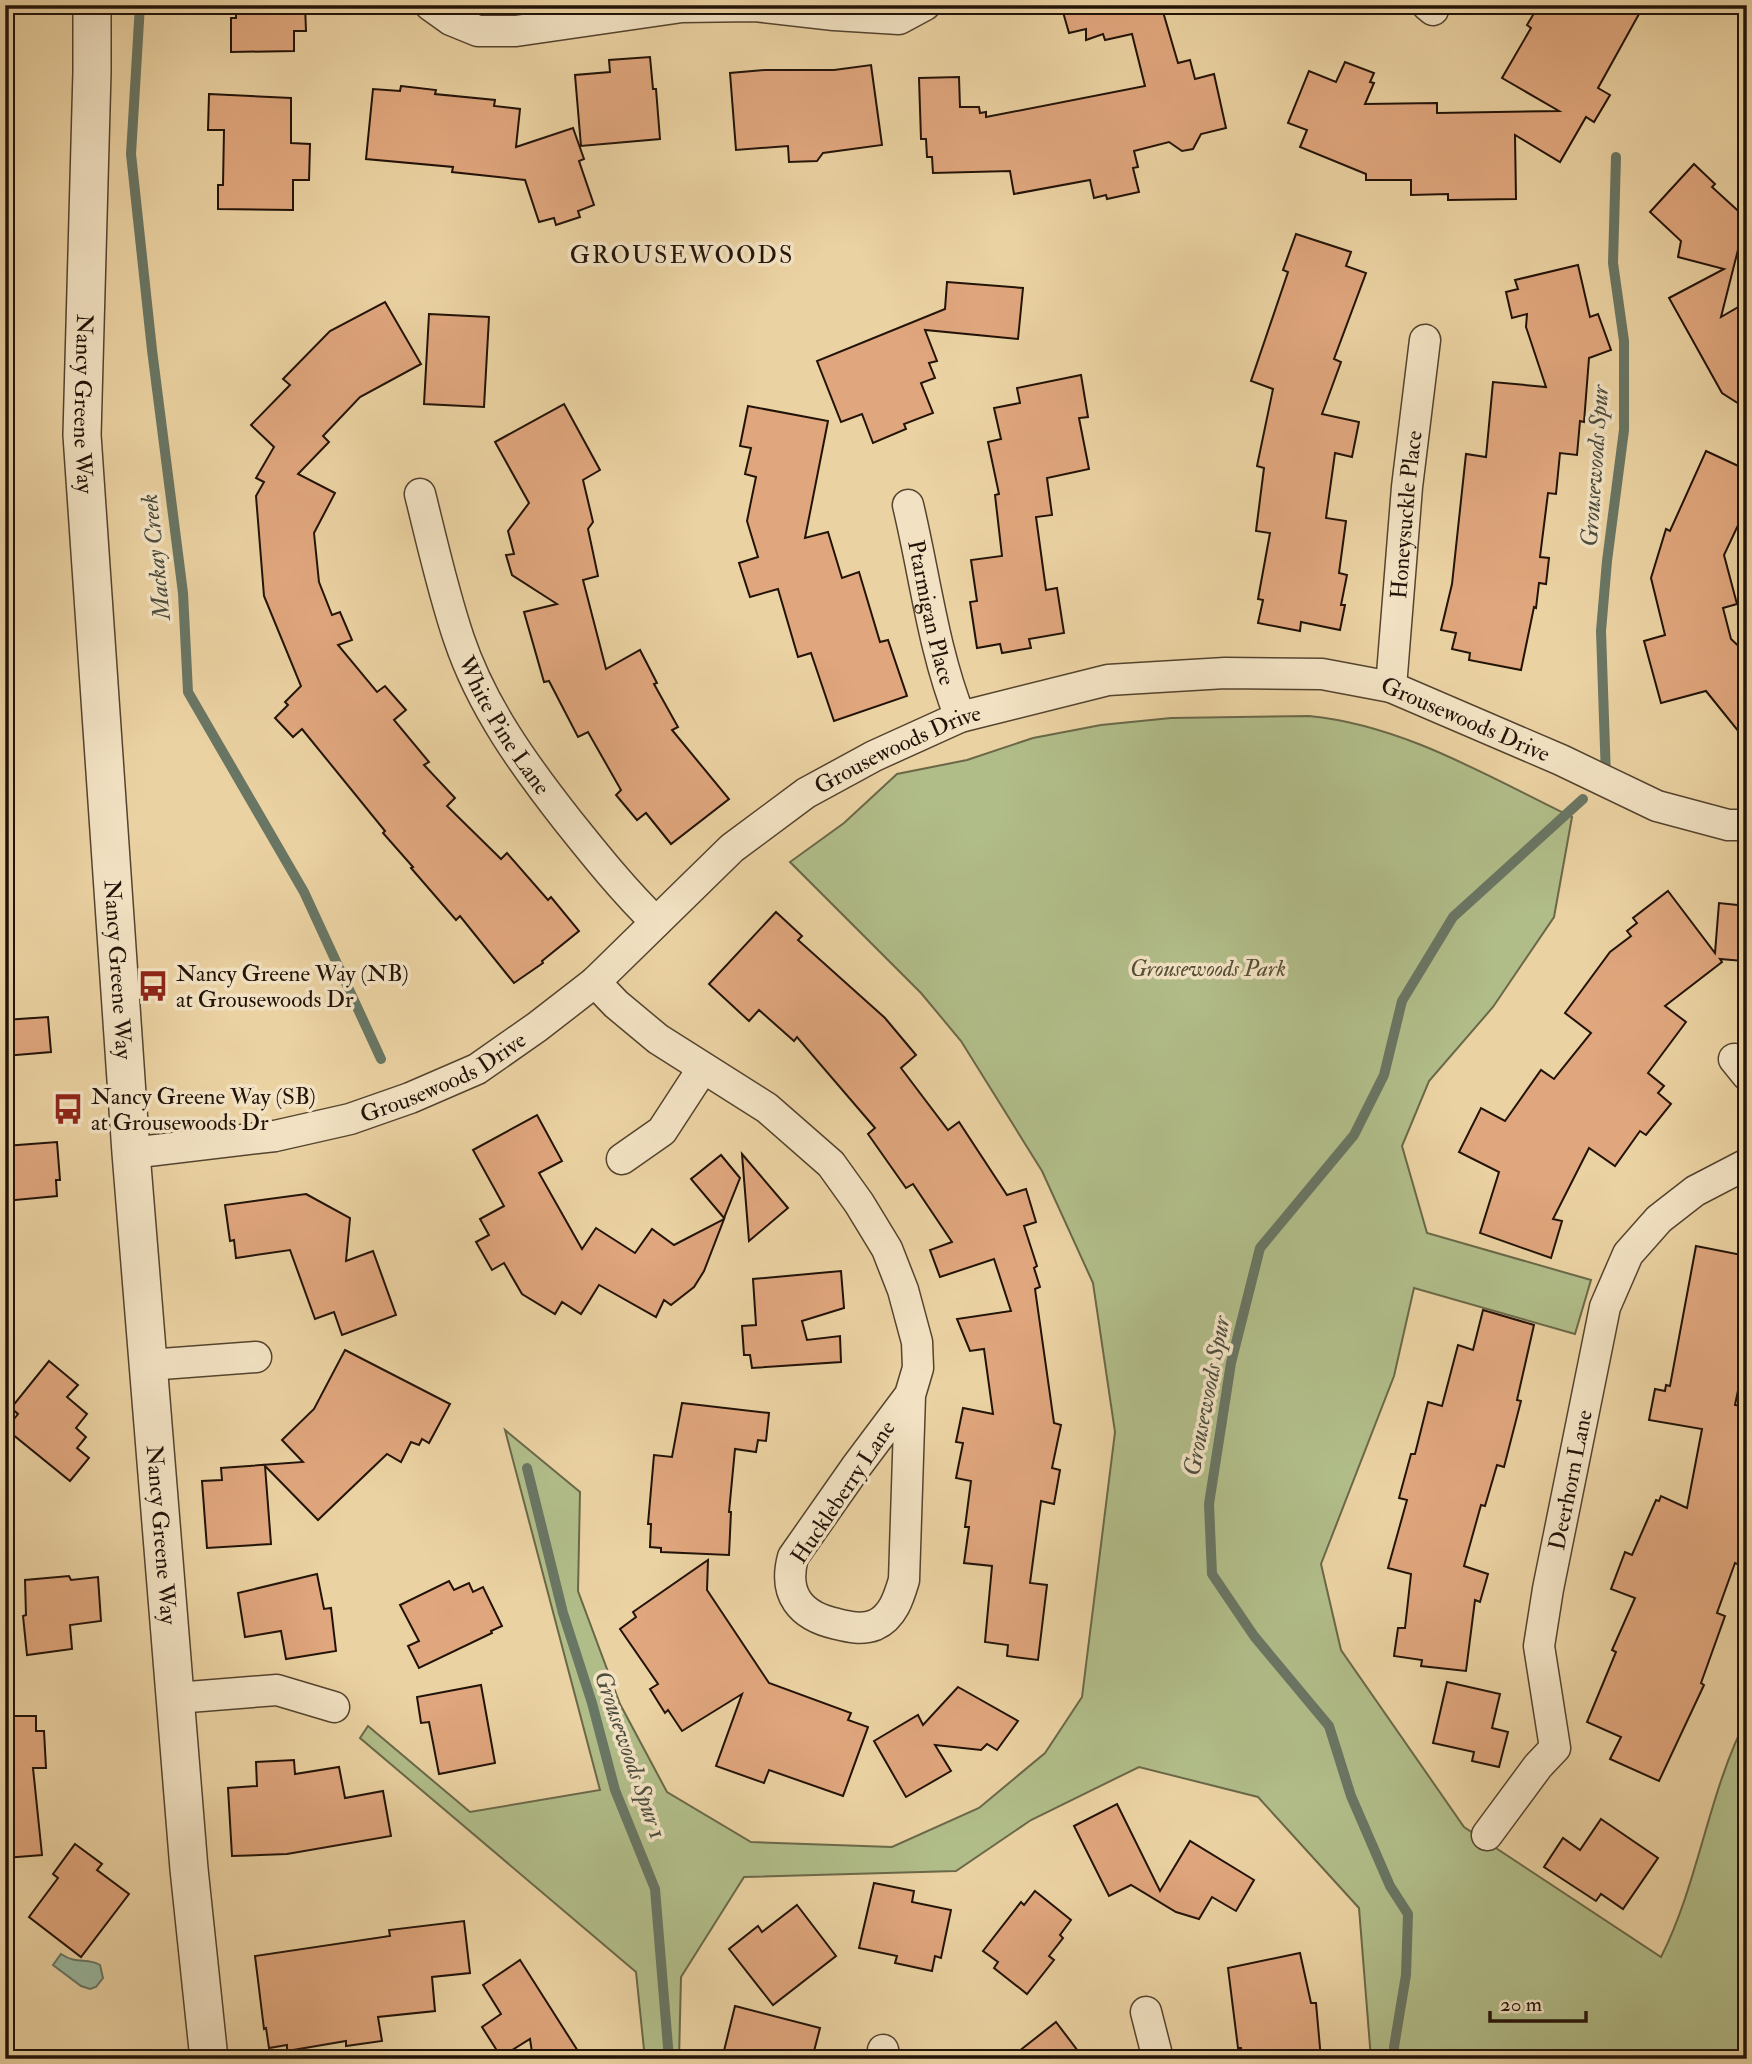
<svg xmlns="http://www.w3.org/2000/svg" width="1752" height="2064" viewBox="0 0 1752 2064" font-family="'IM FELL Double Pica',serif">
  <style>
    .green { fill: #b1bd89; stroke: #6a6848; stroke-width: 2 }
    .water { fill: #99b8a1; stroke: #697664; stroke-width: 2 }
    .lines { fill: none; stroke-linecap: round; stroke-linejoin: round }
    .stream { stroke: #697664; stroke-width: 10 }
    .building { fill: #e0a67d; stroke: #221308; stroke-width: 2 }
    .minor-casing { stroke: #54432e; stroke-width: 33 }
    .tertiary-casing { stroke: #54432e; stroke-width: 40 }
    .minor { stroke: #f2e2c3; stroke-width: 30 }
    .tertiary { stroke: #f2e2c3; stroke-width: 37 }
    .labels { text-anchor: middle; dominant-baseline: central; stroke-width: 7; stroke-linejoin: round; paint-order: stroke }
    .street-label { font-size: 23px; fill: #221308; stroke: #f2e2c3 }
    .park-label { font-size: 23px; font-style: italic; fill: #544e35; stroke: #f2e2c3 }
    .poi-label { font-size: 23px; fill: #221308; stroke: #f2e2c3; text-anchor: start }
    .neighbourhood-label { font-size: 24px; letter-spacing: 2px; fill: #221308; stroke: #f2e2c3 }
    .water-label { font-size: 24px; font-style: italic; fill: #4c4d3e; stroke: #f2e2c3 }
  </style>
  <rect width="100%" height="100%" fill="#ebd2a2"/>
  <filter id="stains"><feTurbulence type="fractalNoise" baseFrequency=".00286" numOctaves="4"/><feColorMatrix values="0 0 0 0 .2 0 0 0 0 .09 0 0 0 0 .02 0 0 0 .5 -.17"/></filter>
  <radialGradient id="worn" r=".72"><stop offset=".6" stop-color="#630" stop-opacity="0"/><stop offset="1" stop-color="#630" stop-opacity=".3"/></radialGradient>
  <path class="green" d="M1309 716C1403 725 1487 776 1572 817L1554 917 1493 1007 1429 1081 1402 1146 1427 1233 1591 1280 1575 1334 1414 1288 1394 1376 1321 1564 1341 1650 1464 1827 1661 1957C1699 1882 1708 1793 1747 1718V2059H1371L1359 1908 1258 1797 1139 1767 1031 1820 956 1871 744 1877 681 1977 679 2059H645L636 1972 360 1738 368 1726 470 1812 600 1790 505 1430 580 1492 578 1591 620 1704 667 1792 751 1842 892 1847 979 1808 1045 1753 1082 1697 1115 1432 1093 1283 1042 1171 961 1041 921 993 790 862 844 823 897 774 967 760 1033 738 1101 725 1171 718Z"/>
  <path class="water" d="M61 1954C77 1965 87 1957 100 1965L103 1978 96 1987 90 1989 81 1986 53 1965Z"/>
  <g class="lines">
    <g class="stream">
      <polyline points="140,5 131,154 152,350 183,593 188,692 304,892 381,1059"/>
      <polyline points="1606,777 1601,631 1607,561 1624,430 1624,341 1613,263 1616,157"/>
      <polyline points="527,1468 563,1613 592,1703 615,1790 655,1889 669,2059"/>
      <polyline points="1394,2059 1394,2047 1406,1975 1408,1914 1390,1886 1351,1796 1329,1726 1254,1636 1212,1574 1209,1504 1231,1363 1260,1248 1354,1135 1384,1075 1402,1001 1453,917 1583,799"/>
    </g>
  </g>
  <g class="building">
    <polygon points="236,5 305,5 306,31 294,31 294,51 231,52 231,18 236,18"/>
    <polygon points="1061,5 1161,5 1178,63 1190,60 1195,79 1214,74 1226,128 1201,134 1193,149 1182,151 1169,142 1134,151 1138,167 1133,168 1139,192 1107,199 1106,195 1094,198 1090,180 1014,194 1010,171 933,173 932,157 927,157 926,139 921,139 919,78 959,77 960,107 979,107 980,113 986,112 986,117 1145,86 1132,34 1105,40 1103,34 1086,40 1086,29 1069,33"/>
    <polygon points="1539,5 1644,5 1598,88 1610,95 1594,122 1586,117 1560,162 1515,135 1516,199 1448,200 1448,194 1411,195 1411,180 1366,180 1366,174 1300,147 1307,130 1288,123 1309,71 1336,82 1345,62 1374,73 1370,82 1374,83 1365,104 1437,103 1437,113 1559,111 1502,78 1531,28 1527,25"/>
    <polygon points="650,57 653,89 656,89 660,139 581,146 575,75 610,72 609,60"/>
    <polygon points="871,65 882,145 823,153 817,161 789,162 788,146 736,150 730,73 765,70 834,70"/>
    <polygon points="401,86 436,90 435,94 495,100 494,106 520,109 516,147 573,128 584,159 579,161 594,205 578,211 580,217 556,225 554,218 539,222 525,180 452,172 453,167 366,159 373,89 400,91"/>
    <polygon points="209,94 291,98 291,143 310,144 309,180 293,180 293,210 218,209 218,185 223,185 224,130 208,130"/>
    <polygon points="1694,164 1715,184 1712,187 1747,219 1747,232 1741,238 1721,317 1747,302 1747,409 1722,393 1669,298 1724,269 1678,257 1681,241 1650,212"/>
    <polygon points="1296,234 1351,252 1346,266 1366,273 1334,359 1341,362 1322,414 1359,422 1352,457 1335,453 1326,518 1346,521 1339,573 1347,575 1341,605 1345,605 1340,630 1301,622 1300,631 1258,623 1263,600 1258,599 1270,533 1256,531 1264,468 1257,466 1273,389 1251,381 1288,272 1283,270"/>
    <polygon points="1578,265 1590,317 1598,314 1611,350 1589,358 1584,422 1580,421 1577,455 1560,453 1556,494 1548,493 1540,557 1549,558 1546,584 1539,583 1536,608 1534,607 1521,670 1469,660 1470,653 1452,649 1456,633 1441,630 1452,584 1466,454 1486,457 1493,382 1546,387 1526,327 1527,314 1512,318 1506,292 1518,289 1515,280"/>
    <polygon points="947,282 1023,288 1018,339 925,330 937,361 929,363 935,378 921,383 933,413 904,424 906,429 873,443 862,414 841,422 817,361 945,309"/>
    <polygon points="385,302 421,364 360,397 323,436 329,442 298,474 335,493 314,533 319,582 332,615 340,612 352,640 338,645 377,692 385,686 406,710 394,720 429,762 424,765 455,798 447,806 501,859 507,853 548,900 551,897 579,931 542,961 543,963 514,983 460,916 456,920 411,868 413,867 383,833 385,831 302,729 293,737 275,718 288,705 285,702 301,686 264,596 256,496 264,482 256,478 274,447 251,425 290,385 283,379 330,331"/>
    <polygon points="429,314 489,317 484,407 424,404"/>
    <polygon points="1081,375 1088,417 1079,418 1089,469 1047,478 1052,515 1036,517 1046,590 1057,588 1064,633 1029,639 1031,648 1002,653 1000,644 977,648 970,602 977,601 971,560 1002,556 995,495 999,494 988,442 1001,439 994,408 1020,403 1017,388"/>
    <polygon points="564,404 600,470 583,480 593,522 588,529 598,576 583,580 606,669 640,650 657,683 654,684 678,727 672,730 729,799 671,844 646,813 637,820 616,795 621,790 588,732 578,737 549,681 544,682 524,612 557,604 512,575 506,555 514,554 508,531 529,503 495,442"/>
    <polygon points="748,406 828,421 805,538 828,532 842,578 859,572 880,642 888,640 907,696 834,721 811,653 798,657 778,589 750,597 739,563 758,557 747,521 756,477 745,474 751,448 740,446"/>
    <polygon points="1706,451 1747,470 1747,524 1740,521 1724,555 1737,604 1723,608 1731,639 1747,654 1747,742 1706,691 1661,703 1644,641 1665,635 1651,578 1666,529 1670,531"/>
    <polygon points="1668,891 1715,953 1719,903 1747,906 1747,954 1744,954 1743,961 1720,959 1722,962 1665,1006 1686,1022 1648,1073 1664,1086 1658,1093 1671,1104 1646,1135 1640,1131 1615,1166 1589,1148 1553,1219 1562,1221 1551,1258 1480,1233 1499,1172 1459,1152 1481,1108 1505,1121 1541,1070 1554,1079 1591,1033 1565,1013 1610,952 1631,936 1627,931 1637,923 1633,918"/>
    <polygon points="776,912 802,936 798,940 885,1018 916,1055 901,1068 948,1130 959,1122 1007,1195 1026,1189 1036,1222 1024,1226 1037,1266 1034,1268 1040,1287 1035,1289 1054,1423 1061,1425 1052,1468 1060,1470 1054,1504 1041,1501 1030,1583 1047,1585 1038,1660 1007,1656 1008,1645 985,1642 992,1566 964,1563 969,1527 965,1527 971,1481 956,1478 963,1443 956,1442 963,1408 993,1414 984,1349 970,1351 957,1319 1011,1311 994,1259 940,1277 930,1250 952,1242 913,1184 906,1188 868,1134 875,1128 797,1037 794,1041 759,1010 749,1021 709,984"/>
    <polygon points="48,1017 51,1052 5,1056 5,1020"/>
    <polygon points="537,1115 562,1161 539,1173 582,1249 596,1228 635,1253 652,1229 674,1245 724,1219 704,1271 694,1287 671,1305 664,1300 656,1317 599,1285 581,1314 562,1302 555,1314 522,1294 504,1263 492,1270 476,1242 489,1235 480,1219 504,1206 473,1150"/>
    <polygon points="57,1142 60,1180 56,1180 57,1196 5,1201 5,1146"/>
    <polygon points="742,1154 788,1208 749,1241"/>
    <polygon points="721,1155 740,1178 724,1218 691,1179"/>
    <polygon points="306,1194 350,1218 346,1261 373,1251 396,1315 342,1335 334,1312 315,1319 290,1250 236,1258 234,1240 230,1241 225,1205"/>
    <polygon points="1696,1246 1747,1256 1747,1347 1735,1405 1747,1407 1747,1568 1735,1563 1717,1613 1725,1616 1701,1683 1704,1685 1659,1781 1610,1759 1621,1737 1587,1722 1616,1652 1612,1650 1635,1598 1611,1589 1625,1552 1632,1555 1656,1500 1659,1501 1661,1496 1687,1508 1702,1429 1649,1420 1655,1389 1665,1391 1666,1385 1670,1386"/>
    <polygon points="841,1271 844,1308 802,1321 807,1340 840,1336 841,1362 752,1368 750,1355 744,1355 742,1326 756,1325 753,1279"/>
    <polygon points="1483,1310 1534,1325 1517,1400 1521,1401 1504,1467 1497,1465 1485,1506 1481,1505 1464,1566 1488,1574 1480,1602 1475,1600 1466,1671 1421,1666 1422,1660 1394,1656 1398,1628 1405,1628 1411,1574 1388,1568 1407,1500 1399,1498 1411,1454 1415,1454 1428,1402 1442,1406 1458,1345 1473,1350"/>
    <polygon points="345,1350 450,1404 429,1443 422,1439 419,1445 411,1442 401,1462 387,1454 318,1520 265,1466 271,1544 207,1548 202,1481 222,1480 221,1468 303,1462 282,1440 314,1409"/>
    <polygon points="49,1361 78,1385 67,1397 87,1414 76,1428 86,1437 77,1448 89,1458 70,1481 6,1429 18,1414 11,1408"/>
    <polygon points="682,1403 769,1413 766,1441 758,1440 756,1452 735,1449 729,1512 731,1512 729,1555 661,1552 661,1548 650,1547 651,1524 648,1524 654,1455 672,1457"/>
    <polygon points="708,1560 707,1590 769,1683 851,1713 848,1720 868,1727 843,1796 769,1770 764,1783 716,1766 742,1694 682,1731 668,1710 665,1713 650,1689 658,1684 620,1629 636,1617 633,1612"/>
    <polygon points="317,1574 324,1609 331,1608 336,1651 286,1659 281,1631 245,1637 238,1593"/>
    <polygon points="69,1576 71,1580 98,1577 101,1621 70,1625 72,1649 27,1655 23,1616 26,1615 25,1580"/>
    <polygon points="449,1581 454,1590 469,1583 473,1592 483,1587 502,1626 491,1631 492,1633 419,1668 408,1646 419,1641 400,1605"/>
    <polygon points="1447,1682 1500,1694 1492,1728 1508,1732 1499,1767 1472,1761 1474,1752 1433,1743"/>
    <polygon points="481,1685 495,1763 439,1774 429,1722 421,1723 417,1697"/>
    <polygon points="958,1687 1018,1721 997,1750 987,1744 981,1750 935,1745 951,1771 906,1797 874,1741 918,1715 923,1725"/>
    <polygon points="5,1716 36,1716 36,1731 44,1731 46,1768 33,1768 42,1855 5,1858"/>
    <polygon points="294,1760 295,1774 339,1767 345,1798 383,1791 391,1836 287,1854 232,1856 228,1788 257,1786 256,1762"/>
    <polygon points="1117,1804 1160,1891 1190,1841 1254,1880 1236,1911 1212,1897 1199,1919 1176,1912 1131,1885 1109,1896 1074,1826"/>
    <polygon points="1601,1819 1658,1858 1623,1909 1601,1894 1596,1901 1544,1867 1563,1838 1580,1850"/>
    <polygon points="75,1844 102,1864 97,1870 129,1894 81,1957 29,1917 58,1878 53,1874"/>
    <polygon points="874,1883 914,1891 912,1902 951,1910 941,1958 935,1956 932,1971 895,1963 897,1956 859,1948"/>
    <polygon points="1035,1891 1071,1920 1060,1935 1063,1938 1049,1956 1054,1960 1027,1994 994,1968 998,1962 983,1951 1021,1902 1024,1905"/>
    <polygon points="797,1905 836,1956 773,2005 729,1949 758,1926 762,1932"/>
    <polygon points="464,1921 470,1973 432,1977 435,2011 378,2017 382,2041 346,2046 346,2041 287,2051 287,2045 269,2048 266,2028 264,2029 255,1956 390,1936 389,1930"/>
    <polygon points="1300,1953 1311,2003 1316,2003 1321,2059 1243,2059 1241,2048 1238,2048 1228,1968"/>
    <polygon points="520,1960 583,2059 533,2059 530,2039 501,2057 482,2027 501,2014 483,1985"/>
    <polygon points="735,2006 820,2028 812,2059 722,2059"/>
    <polygon points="1056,2022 1084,2059 1009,2059"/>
  </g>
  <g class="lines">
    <defs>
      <g id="minor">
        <polyline points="430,5 451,20 478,31 516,31 682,7 755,6 834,15 899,19 925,5"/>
        <polyline points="1427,5 1433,10"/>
        <path id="s1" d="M420 494C432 542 443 592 459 639 482 707 524 765 568 821 596 856 624 891 656 922"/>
        <path id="s2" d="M908 505C925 576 933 649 960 717"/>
        <path id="s3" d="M1391 687 1407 487 1425 340"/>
        <path d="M595 982 616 1004 658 1039 767 1108 831 1164 859 1203 887 1249 903 1290 917 1342 918 1368 910 1395 904 1580C899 1597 893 1617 875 1625 862 1630 849 1627 837 1624 800 1616 783 1594 793 1557L856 1467 910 1395"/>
        <polyline points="1734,1059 1747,1075"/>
        <path id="s4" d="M131 1153 275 1136 350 1119 410 1098 477 1069 537 1027 595 982 732 848 806 793 874 756 960 717 1108 680 1225 673 1322 674 1391 687 1561 760 1657 806 1728 825H1747"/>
        <polyline points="622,1159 662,1131 703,1068"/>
        <polyline points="148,1365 256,1357"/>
        <polyline points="176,1698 277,1690 334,1707"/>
        <path id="s5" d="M1487 1835 1538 1766 1555 1748 1539 1646 1548 1589 1605 1307 1628 1254 1659 1219 1695 1191 1747 1164"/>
        <polyline points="1146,2012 1158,2059"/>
        <polyline points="883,2050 885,2059"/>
      </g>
      <g id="tertiary">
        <path id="s6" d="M92 5V72L82 435 131 1153 189 1869 209 2059"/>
      </g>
    </defs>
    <use href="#minor" class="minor-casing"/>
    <use href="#tertiary" class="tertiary-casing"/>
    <use href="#minor" class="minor"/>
    <use href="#tertiary" class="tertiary"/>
  </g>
  <defs>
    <symbol id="bus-bare" viewBox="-9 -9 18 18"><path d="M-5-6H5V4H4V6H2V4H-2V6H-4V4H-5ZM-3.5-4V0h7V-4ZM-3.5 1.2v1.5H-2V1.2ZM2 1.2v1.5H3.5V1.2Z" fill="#8f2418" stroke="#f2e2c3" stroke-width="2.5" paint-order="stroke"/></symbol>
  </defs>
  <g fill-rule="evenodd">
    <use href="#bus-bare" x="131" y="964" width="44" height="44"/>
    <use href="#bus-bare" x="46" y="1087" width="44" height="44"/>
  </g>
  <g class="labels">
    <g class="street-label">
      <text stroke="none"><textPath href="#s6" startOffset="399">Nancy Greene Way</textPath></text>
      <text stroke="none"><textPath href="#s3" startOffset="173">Honeysuckle Place</textPath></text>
      <text stroke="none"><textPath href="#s2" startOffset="110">Ptarmigan Place</textPath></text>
      <text stroke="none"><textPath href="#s4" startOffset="1479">Grousewoods Drive</textPath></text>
      <text stroke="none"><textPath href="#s1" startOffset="248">White Pine Lane</textPath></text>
      <text stroke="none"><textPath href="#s4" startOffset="891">Grousewoods Drive</textPath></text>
      <text stroke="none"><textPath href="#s6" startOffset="966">Nancy Greene Way</textPath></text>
      <text stroke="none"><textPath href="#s4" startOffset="324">Grousewoods Drive</textPath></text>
      <text stroke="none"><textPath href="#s5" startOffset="383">Deerhorn Lane</textPath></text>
      <text transform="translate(843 1492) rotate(-56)">Huckleberry Lane</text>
      <text stroke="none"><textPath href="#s6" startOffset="1533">Nancy Greene Way</textPath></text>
    </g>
    <g class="park-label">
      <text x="1208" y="968">Grousewoods Park</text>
    </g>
    <g class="poi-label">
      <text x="176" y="973">Nancy Greene Way (NB)<tspan x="176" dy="26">at Grousewoods Dr</tspan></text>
      <text x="91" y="1096">Nancy Greene Way (SB)<tspan x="91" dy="26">at Grousewoods Dr</tspan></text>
    </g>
    <g class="neighbourhood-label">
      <text x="682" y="255">GROUSEWOODS</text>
    </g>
    <g class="water-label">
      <text transform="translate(1595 466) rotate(-86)">Grousewoods Spur</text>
      <text transform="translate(156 557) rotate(-96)">Mackay Creek</text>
      <text transform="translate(1207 1396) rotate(-79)">Grousewoods Spur</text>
      <text transform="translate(630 1755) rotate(71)">Grousewoods Spur 1</text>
    </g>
  </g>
  <rect width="1752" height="2064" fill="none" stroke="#ebd2a2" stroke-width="28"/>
  <rect x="7" y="7" width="1738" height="2050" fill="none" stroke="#221308" stroke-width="3.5"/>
  <rect x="14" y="14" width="1724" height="2036" fill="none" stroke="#221308" stroke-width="2"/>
  <path d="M1490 2011v10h96v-10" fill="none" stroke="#221308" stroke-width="3.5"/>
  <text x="1500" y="2011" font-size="21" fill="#221308" stroke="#f2e2c3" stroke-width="5" paint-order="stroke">20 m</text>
  <rect width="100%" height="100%" filter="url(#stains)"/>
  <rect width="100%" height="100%" fill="url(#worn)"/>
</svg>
